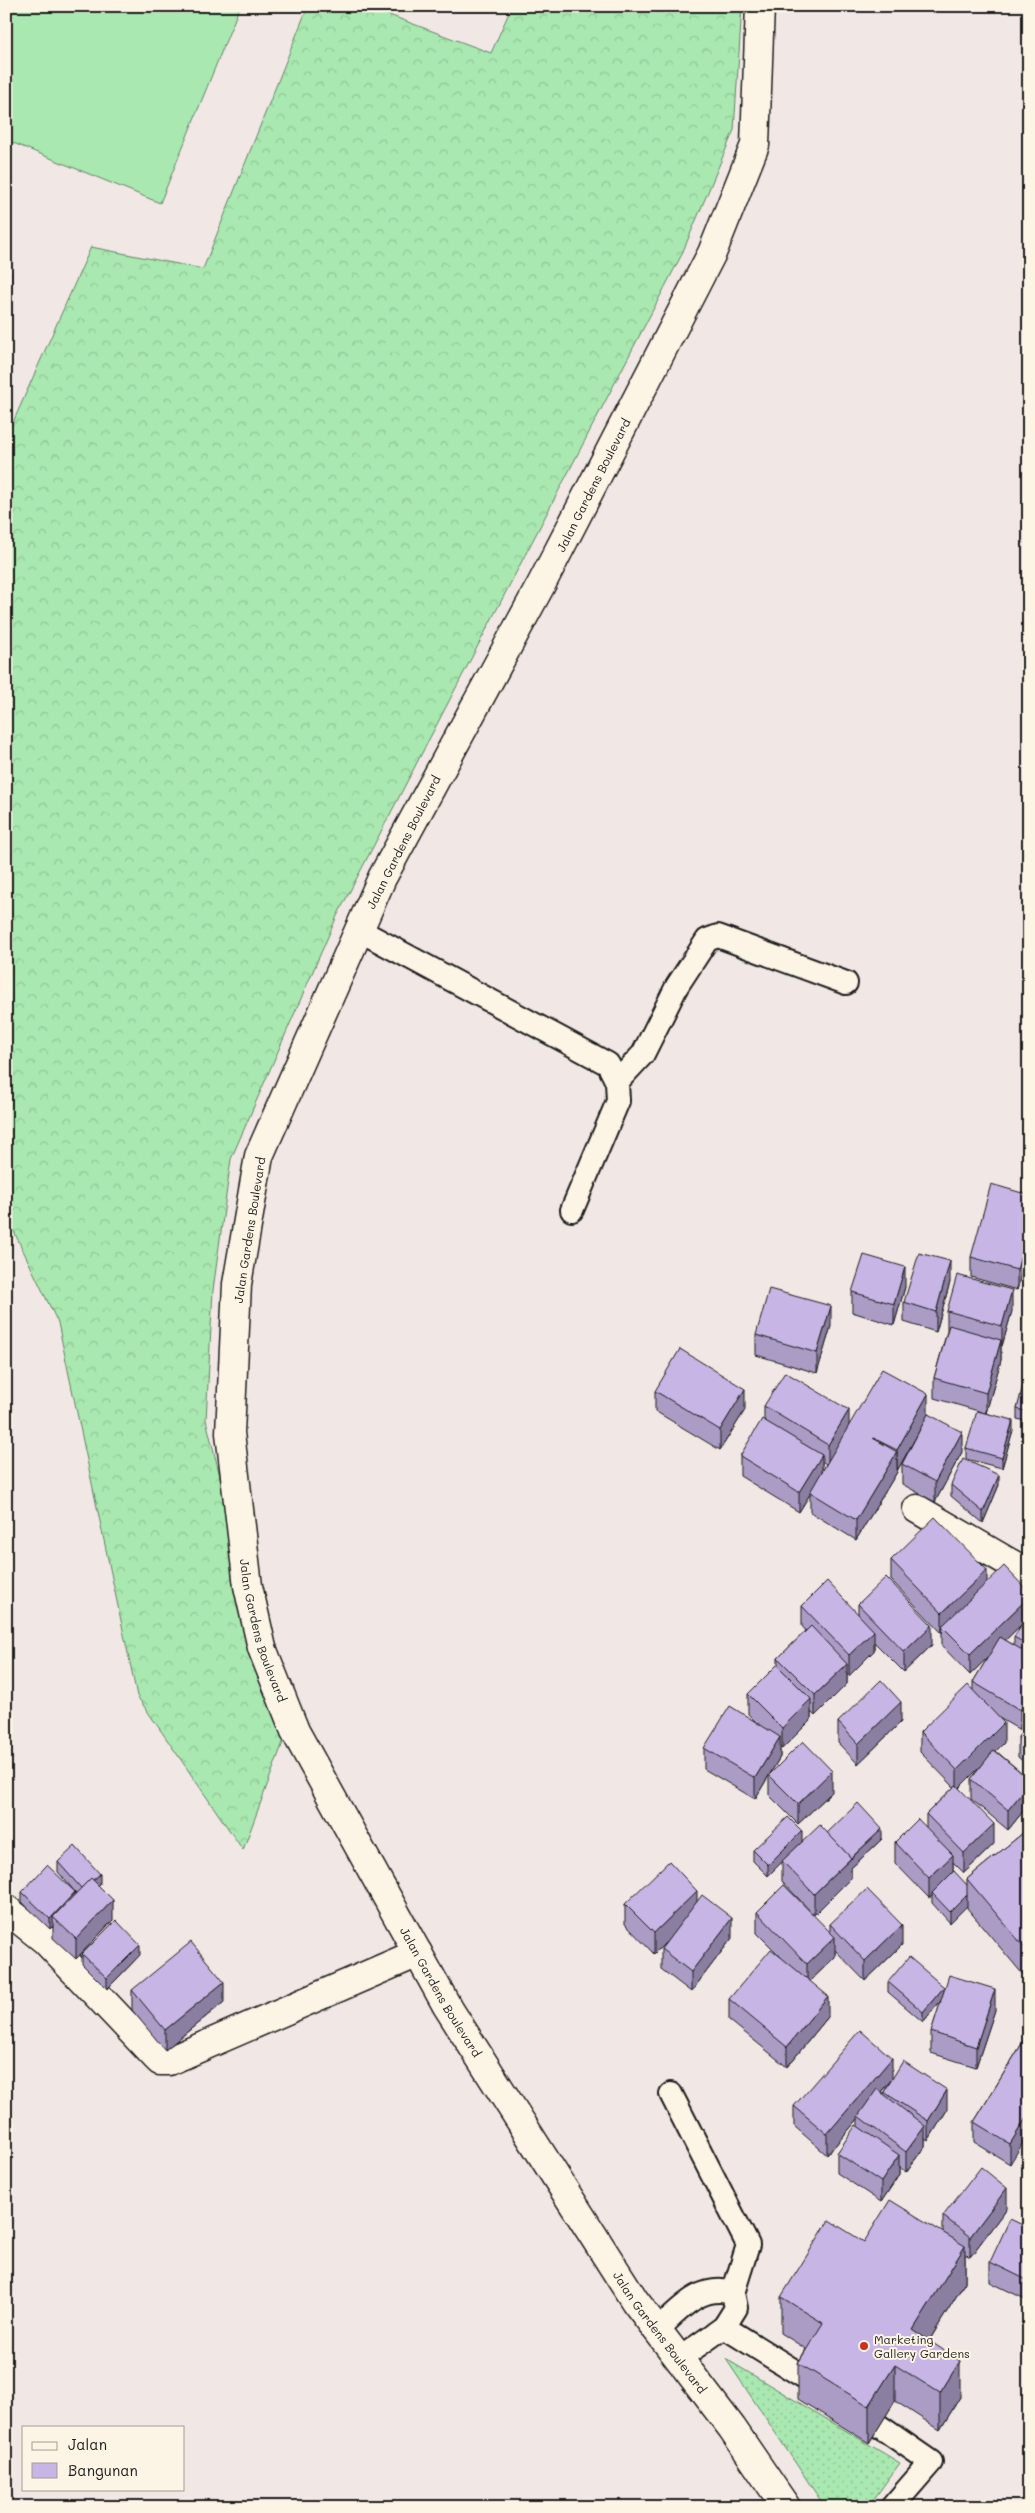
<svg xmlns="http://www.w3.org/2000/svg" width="1035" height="2513" viewBox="0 0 1035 2513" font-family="Mali,sans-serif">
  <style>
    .forest { fill: url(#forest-crowns); stroke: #628266 }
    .garden { fill: url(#garden-dots); stroke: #628266 }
    .pitch { fill: #a9e8b0; stroke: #628266 }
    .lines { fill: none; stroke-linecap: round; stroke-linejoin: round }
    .lane-casing { stroke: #1c1c1c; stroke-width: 26 }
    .street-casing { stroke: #1c1c1c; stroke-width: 31 }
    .lane { stroke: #fcf5e5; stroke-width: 22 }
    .street { stroke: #fcf5e5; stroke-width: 28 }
    .wall { fill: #ab9cc6; stroke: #1c1c1c; fill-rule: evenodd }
    .shaded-wall { fill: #8b7fa1; stroke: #1c1c1c }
    .building { fill: #c7b5e6; stroke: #1c1c1c }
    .poi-dot { fill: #c8321e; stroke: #fcf5e5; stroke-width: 2 }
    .labels { text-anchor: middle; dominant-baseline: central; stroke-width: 4; stroke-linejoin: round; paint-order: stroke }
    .street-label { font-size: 12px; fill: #1c1c1c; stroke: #fcf5e5 }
    .poi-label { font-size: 12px; fill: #1c1c1c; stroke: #fcf5e5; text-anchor: start }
  </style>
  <defs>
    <pattern id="forest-crowns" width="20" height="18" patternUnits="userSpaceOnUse" patternTransform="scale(1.25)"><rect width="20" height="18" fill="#a9e8b0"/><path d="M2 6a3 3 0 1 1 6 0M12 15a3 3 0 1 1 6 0" fill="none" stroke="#91c697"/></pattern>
    <pattern id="garden-dots" width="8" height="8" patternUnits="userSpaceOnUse" patternTransform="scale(1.25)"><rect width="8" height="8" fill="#a9e8b0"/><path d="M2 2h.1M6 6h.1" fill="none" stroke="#91c697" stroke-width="1.8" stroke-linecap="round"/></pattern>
  </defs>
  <rect width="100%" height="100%" fill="#f1e8e5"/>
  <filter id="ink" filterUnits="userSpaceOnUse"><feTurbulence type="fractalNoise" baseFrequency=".02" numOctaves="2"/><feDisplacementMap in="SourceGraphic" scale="10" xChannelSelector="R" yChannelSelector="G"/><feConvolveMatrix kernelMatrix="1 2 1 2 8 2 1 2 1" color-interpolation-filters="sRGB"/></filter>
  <g filter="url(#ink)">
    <polygon class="forest" points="308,6 365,6 491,53 512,6 742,6 734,130 681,256 337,916 231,1159 213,1290 206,1420 285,1737 243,1850 137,1696 58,1323 6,1215 6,438 91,247 203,269"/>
    <polygon class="garden" points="726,2359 900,2463 868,2507 825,2507"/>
    <polygon class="pitch" points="6,6 240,6 160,203 6,140"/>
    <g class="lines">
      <defs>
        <g id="lane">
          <polyline points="359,930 608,1064 617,1082 618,1101 572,1210"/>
          <polyline points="617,1082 643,1054 677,986 707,940 718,936 846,983"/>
          <polyline points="671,2094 748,2245 733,2293 736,2308 724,2327 679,2359"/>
          <polyline points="724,2327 809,2380"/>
          <path d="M657 2330C680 2310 700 2283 733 2293"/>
          <polyline points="879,2426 931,2462 892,2507"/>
        </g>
        <g id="street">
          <path id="s1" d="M760 6 755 145 712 253 542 583 382 878 259 1156 237 1284 230 1433 248 1586 262 1648 295 1731 447 2006 635 2301 732 2428 786 2507"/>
          <polyline points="917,1509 1029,1574"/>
          <polyline points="6,1909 46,1941 156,2057 160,2061 169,2061 418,1953"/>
        </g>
      </defs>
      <use href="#lane" class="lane-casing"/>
      <use href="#street" class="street-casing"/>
      <use href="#lane" class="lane"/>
      <use href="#street" class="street"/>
    </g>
    <g class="wall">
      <polygon points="1029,1195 1029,1246 1017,1290 971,1277 971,1257"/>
      <polygon points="950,1282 936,1332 904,1322 904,1302"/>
      <polygon points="1029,1282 1029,1339 1024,1338 1024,1318"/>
      <polygon points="905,1287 894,1325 852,1312 852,1292"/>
      <polygon points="947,1311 1012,1311 1002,1346 1001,1346 1001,1360 986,1413 1013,1430 1002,1468 966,1459 966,1448 985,1413 934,1398 934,1378 947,1331"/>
      <polygon points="831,1326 817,1373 756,1355 756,1335"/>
      <polygon points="1029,1370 1029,1422 1017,1419 1017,1409"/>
      <polygon points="655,1391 745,1410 720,1450 655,1411"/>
      <path d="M764 1406 849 1426 928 1414 962 1452 935 1502 902 1484V1464L920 1430 897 1471V1470V1472L856 1540 810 1512V1494L799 1512 740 1476V1456L764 1420ZM822 1461 826 1464 822 1472Z"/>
      <polygon points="951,1485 999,1485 983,1523 951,1496"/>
      <path d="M891 1560 987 1583 1029 1592V1716L1020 1730 999 1718 1004 1743 996 1751 1029 1779V1804L1008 1830 971 1799V1779L983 1764 959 1788 994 1844 964 1873 953 1862V1873L967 1885V1879L1029 1828V1974L1025 1977 967 1908V1906L950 1923 932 1903V1896L929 1898 895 1863V1842L926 1827V1814L954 1787 920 1752V1732L973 1690V1682L988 1657 970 1675 942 1646V1633L891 1580ZM1021 1625 1014 1637V1645L1005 1640Z"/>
      <polygon points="858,1604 932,1645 904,1672 874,1642 874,1651 849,1676 847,1674 847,1684 815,1716 811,1712 811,1720 782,1749 780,1747 780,1757 755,1799 704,1769 704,1748 756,1722 748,1714 748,1694 778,1665 778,1658 806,1631 802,1626 802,1606 858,1614"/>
      <polygon points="838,1722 901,1722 858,1764 838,1743"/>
      <polygon points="1029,1724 1029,1767 1018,1757 1018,1737"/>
      <polygon points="769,1775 832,1792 798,1824 769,1795"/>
      <polygon points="827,1833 882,1839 851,1868 851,1878 814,1915 782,1881 782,1862 768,1876 753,1861 753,1850 802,1842"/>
      <polygon points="58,1862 100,1884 98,1885 113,1920 76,1959 53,1938 53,1926 50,1929 22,1902 22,1892 75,1895 76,1893 58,1872"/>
      <polygon points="697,1901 732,1938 691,1992 661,1969 661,1949 668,1940 654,1954 625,1924 625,1904"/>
      <polygon points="757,1912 830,1932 830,1924 902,1945 865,1981 835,1950 835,1957 810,1981 828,2017 787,2067 729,2020 729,1999 783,1959 757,1933"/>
      <polygon points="82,1954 140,1955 107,1989 82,1964"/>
      <polygon points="888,1982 944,1991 995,2010 976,2067 931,2053 931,2032 941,2001 923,2022 888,1992"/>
      <polygon points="132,1990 224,2002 165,2050 132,2010"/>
      <polygon points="1029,2032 1010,2164 974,2142 974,2122"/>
      <path d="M892 2078 947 2110 928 2141 925 2139V2146L906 2172 899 2167V2175L881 2202 837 2173V2153L858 2126V2119L827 2155 794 2126V2106ZM891 2080 884 2092V2094L881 2092Z"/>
      <polygon points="1007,2208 970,2257 965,2254 965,2282 929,2341 960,2397 940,2430 895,2401 869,2443 798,2399 798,2363 806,2349 781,2333 781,2297 864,2242 943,2232 943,2216"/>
      <polygon points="1029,2228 1029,2301 990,2282 990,2262"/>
    </g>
    <g class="shaded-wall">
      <polygon points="11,272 11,301 6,313 6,284"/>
      <polygon points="1029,1226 1029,1246 1017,1290 1017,1270"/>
      <polygon points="950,1261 950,1282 936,1332 936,1312"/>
      <polygon points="905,1267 905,1287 894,1325 894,1304"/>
      <polygon points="1012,1290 1012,1311 1002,1346 1002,1326"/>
      <polygon points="831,1306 831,1326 817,1373 817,1353"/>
      <polygon points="1001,1340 1001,1360 986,1413 986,1393"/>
      <polygon points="745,1389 745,1410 720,1450 720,1430"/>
      <polygon points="928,1394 928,1415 897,1471 897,1450"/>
      <polygon points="849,1410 849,1430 828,1465 828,1445"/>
      <polygon points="1013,1420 1013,1430 1002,1468 1002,1458"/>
      <polygon points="962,1432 962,1452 935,1502 935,1482"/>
      <polygon points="897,1452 897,1472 856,1540 856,1520"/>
      <polygon points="822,1455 822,1476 810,1492 810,1494 799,1512 799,1492"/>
      <polygon points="999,1475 999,1485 983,1523 983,1512"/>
      <polygon points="987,1570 987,1591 942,1626 942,1633 942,1613"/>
      <polygon points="1029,1597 1029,1617 970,1675 970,1654"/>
      <polygon points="932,1625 932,1645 904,1672 904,1652"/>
      <polygon points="874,1631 874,1651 849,1676 849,1655"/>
      <polygon points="847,1664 847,1684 815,1716 815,1695"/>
      <polygon points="1029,1696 1029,1716 1020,1730 1020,1710"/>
      <polygon points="811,1699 811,1720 782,1749 782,1728"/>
      <polygon points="901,1702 901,1722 858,1764 858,1744"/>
      <polygon points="1004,1723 1004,1743 957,1790 957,1770"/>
      <polygon points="780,1737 780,1757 755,1799 755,1778"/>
      <polygon points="832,1771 832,1792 798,1824 798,1804"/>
      <polygon points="1029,1784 1029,1804 1008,1830 1008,1810"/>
      <polygon points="994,1824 994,1844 964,1873 964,1853"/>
      <polygon points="882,1829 882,1839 851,1868 851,1878 814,1915 814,1894"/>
      <polygon points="802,1831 802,1842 768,1876 768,1865"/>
      <polygon points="953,1855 953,1875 932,1893 932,1896 929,1898 929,1878"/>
      <polygon points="100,1874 100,1884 82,1900 82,1890"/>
      <polygon points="697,1891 697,1911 654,1954 654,1933"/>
      <polygon points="75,1892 75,1903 53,1917 53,1926 50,1929 50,1919"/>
      <polygon points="967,1895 967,1906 950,1923 950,1912"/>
      <polygon points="113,1900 113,1920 76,1959 76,1939"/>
      <polygon points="732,1918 732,1938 691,1992 691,1972"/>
      <polygon points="902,1925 902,1945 865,1981 865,1961"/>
      <polygon points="835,1937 835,1957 807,1984 807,1964"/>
      <polygon points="140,1945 140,1955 107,1989 107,1978"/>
      <polygon points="1029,1945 1029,1974 1025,1977 1025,1948"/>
      <polygon points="224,1982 224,2002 165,2050 165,2030"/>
      <polygon points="944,1987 944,1997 923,2022 923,2012"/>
      <polygon points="995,1989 995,2010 976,2067 976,2047"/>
      <polygon points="828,1996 828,2017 787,2067 787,2047"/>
      <polygon points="892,2058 892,2079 859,2117 858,2116 858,2119 827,2155 827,2134"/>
      <polygon points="947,2090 947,2110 928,2141 928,2121"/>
      <polygon points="1029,2113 1029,2133 1010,2164 1010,2144"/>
      <polygon points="925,2126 925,2146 906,2172 906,2152"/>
      <polygon points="899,2155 899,2175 881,2202 881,2182"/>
      <polygon points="1007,2188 1007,2208 970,2257 970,2237"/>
      <polygon points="965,2246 965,2282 913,2367 913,2330"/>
      <polygon points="960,2361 960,2397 940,2430 940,2393"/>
      <polygon points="895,2365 895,2401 869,2443 869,2406"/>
    </g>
    <g class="building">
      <polygon points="6,270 11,272 6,284"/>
      <polygon points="991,1184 1029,1195 1029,1226 1017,1270 971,1257"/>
      <polygon points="919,1253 950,1261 936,1312 904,1302"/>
      <polygon points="864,1255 905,1267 894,1304 852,1292"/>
      <polygon points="957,1275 1012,1290 1002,1326 947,1311"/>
      <polygon points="1028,1282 1029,1282 1029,1318 1024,1318"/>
      <polygon points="769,1289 831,1306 817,1353 756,1335"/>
      <polygon points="949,1325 1001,1340 986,1393 934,1378"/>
      <polygon points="680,1349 745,1389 720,1430 655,1391"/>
      <polygon points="882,1369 928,1394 897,1450 873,1438 897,1452 856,1520 810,1492"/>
      <polygon points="1027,1369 1029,1370 1029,1412 1017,1409"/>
      <polygon points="785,1372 849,1410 828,1445 764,1406"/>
      <polygon points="977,1411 1013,1420 1002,1458 966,1448"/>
      <polygon points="928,1414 962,1432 935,1482 902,1464"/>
      <polygon points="762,1419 822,1455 799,1492 740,1456"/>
      <polygon points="963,1459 999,1475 983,1512 951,1485"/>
      <polygon points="935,1517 987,1570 942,1613 891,1560"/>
      <polygon points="1004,1566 1029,1592 1029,1597 970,1654 942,1626"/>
      <polygon points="886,1577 932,1625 904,1652 858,1604"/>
      <polygon points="827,1581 874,1631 849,1655 802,1606"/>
      <polygon points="1029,1612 1029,1646 1014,1637"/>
      <polygon points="811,1626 847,1664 815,1695 778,1658"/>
      <polygon points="1000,1637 1029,1654 1029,1696 1020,1710 973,1682"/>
      <polygon points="777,1665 811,1699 782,1728 748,1694"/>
      <polygon points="881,1680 901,1702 858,1744 838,1722"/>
      <polygon points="968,1685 1004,1723 957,1770 920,1732"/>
      <polygon points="730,1706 780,1737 755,1778 704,1748"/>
      <polygon points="1029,1724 1029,1746 1018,1737"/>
      <polygon points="803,1741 832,1771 798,1804 769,1775"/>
      <polygon points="994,1750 1029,1779 1029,1784 1008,1810 971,1779"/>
      <polygon points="956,1785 994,1824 964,1853 926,1814"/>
      <polygon points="858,1803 882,1829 851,1858 827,1833"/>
      <polygon points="788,1817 802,1831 768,1865 753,1850"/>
      <polygon points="918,1819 953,1855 929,1878 895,1842"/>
      <polygon points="820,1825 851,1858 814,1894 782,1861"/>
      <polygon points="1029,1828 1029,1945 1025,1948 967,1879"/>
      <polygon points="75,1846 100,1874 93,1880 91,1878 81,1888 58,1862"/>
      <polygon points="669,1861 697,1891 654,1933 625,1904"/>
      <polygon points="47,1865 75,1892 50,1919 22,1892"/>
      <polygon points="954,1871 967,1885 967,1895 950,1912 932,1893"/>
      <polygon points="91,1878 113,1900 76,1939 53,1917"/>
      <polygon points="784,1885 835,1937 807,1964 757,1912"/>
      <polygon points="867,1889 902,1925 865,1961 830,1924"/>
      <polygon points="702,1895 732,1918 691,1972 661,1949"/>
      <polygon points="116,1920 140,1945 107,1978 82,1954"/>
      <polygon points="191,1942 224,1982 165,2030 132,1990"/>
      <polygon points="771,1949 828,1996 787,2047 729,1999"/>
      <polygon points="909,1957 944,1987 923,2012 888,1982"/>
      <polygon points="949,1975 995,1989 976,2047 931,2032"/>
      <polygon points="860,2030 892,2058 827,2134 794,2106"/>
      <polygon points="1029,2032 1029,2113 1010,2144 974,2122"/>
      <polygon points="903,2061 947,2090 928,2121 884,2092"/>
      <polygon points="877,2089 925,2126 906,2152 858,2116"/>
      <polygon points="856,2125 899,2155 881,2182 837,2153"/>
      <polygon points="981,2167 1007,2188 970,2237 943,2216"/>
      <polygon points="890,2200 965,2246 913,2330 960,2361 940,2393 895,2365 869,2406 798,2363 823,2323 781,2297 829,2220 864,2242"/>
      <polygon points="1010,2219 1029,2228 1029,2281 990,2262"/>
    </g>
  </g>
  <circle class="poi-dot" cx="864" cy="2346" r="5"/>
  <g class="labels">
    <g class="street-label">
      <text transform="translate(593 485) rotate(-63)">Jalan Gardens Boulevard</text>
      <text transform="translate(403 842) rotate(-63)">Jalan Gardens Boulevard</text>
      <text transform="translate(249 1230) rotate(-81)">Jalan Gardens Boulevard</text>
      <text stroke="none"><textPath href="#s1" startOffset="1746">Jalan Gardens Boulevard</textPath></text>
      <text stroke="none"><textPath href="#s1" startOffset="2151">Jalan Gardens Boulevard</textPath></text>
      <text stroke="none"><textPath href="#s1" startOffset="2556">Jalan Gardens Boulevard</textPath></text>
    </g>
    <g class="poi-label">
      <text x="874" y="2339">Marketing<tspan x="874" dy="14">Gallery Gardens</tspan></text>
    </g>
  </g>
  <rect width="1035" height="2513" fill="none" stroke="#fcf5e5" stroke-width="25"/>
  <rect x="12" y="12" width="1010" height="2488" fill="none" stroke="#1c1c1c" stroke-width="2" filter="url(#ink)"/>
  <rect x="22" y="2426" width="162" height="65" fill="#fcf5e5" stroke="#a29e95"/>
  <rect x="32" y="2442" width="25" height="8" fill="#fcf5e5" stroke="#a29e95"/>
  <text x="68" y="2450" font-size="15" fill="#1c1c1c">Jalan</text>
  <rect x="32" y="2463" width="25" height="15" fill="#c7b5e6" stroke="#a29e95"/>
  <text x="68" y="2476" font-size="15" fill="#1c1c1c">Bangunan</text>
</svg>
